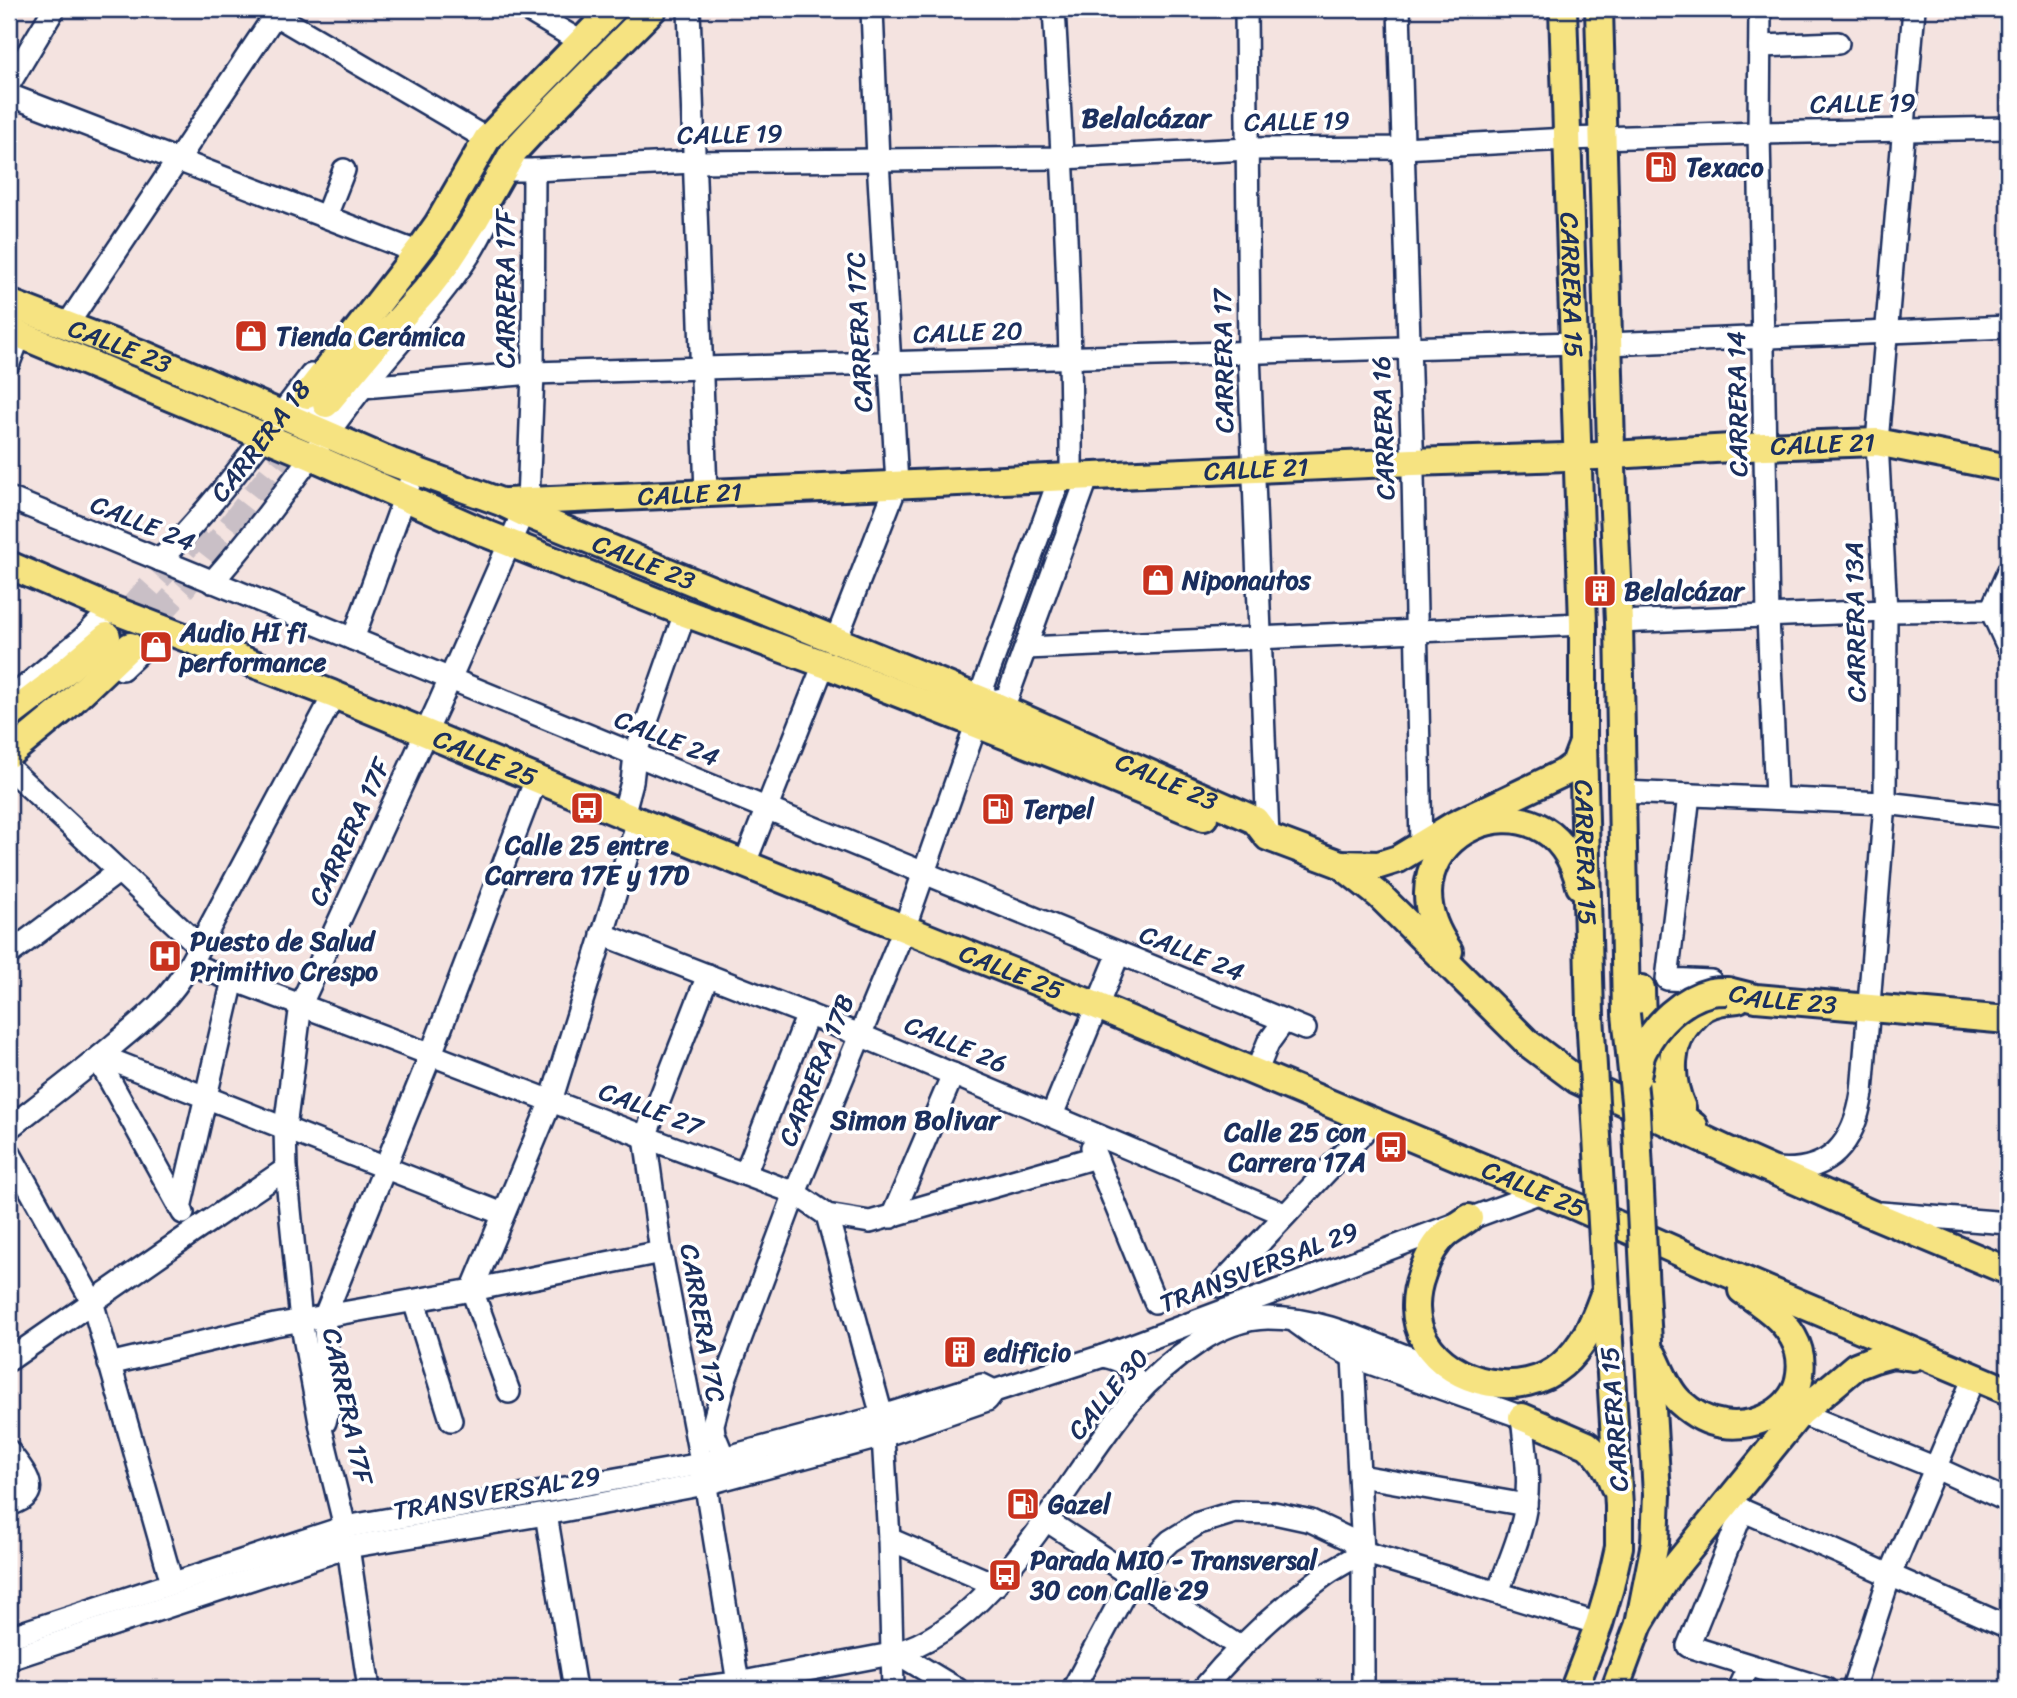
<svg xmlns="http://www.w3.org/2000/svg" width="2017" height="1698" viewBox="0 0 2017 1698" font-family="Sriracha,sans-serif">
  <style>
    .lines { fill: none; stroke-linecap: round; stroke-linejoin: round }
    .major-tunnel { stroke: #c9bfc6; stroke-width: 26; stroke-dasharray: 26 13; stroke-linecap: butt }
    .minor-casing { stroke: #1b2f5e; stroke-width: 26 }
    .major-casing { stroke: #1b2f5e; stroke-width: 32 }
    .minor { stroke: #fff; stroke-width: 21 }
    .major { stroke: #f6e381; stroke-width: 26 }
    .major-bridge-casing { stroke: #1b2f5e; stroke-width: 32; stroke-linecap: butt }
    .major-bridge { stroke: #f6e381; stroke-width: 26 }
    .labels { text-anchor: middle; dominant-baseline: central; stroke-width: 7; stroke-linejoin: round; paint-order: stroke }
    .street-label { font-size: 26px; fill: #1b2f5e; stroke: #fff }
    .poi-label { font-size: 26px; font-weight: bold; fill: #1b2f5e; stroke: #fff; text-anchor: start }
    .neighbourhood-label { font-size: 28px; font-weight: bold; fill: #1b2f5e; stroke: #fff }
  </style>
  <rect width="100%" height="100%" fill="#f4e3e0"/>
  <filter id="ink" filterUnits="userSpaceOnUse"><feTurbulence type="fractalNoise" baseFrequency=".0143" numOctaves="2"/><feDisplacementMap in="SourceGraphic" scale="14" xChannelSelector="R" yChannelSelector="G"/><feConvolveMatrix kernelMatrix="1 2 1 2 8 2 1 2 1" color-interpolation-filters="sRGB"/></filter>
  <g filter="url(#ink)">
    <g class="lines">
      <g class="major-tunnel">
        <polyline points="107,636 208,522"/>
        <polyline points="130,646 184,586 323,408"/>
      </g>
      <defs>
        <g id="minor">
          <polyline points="265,9 487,139"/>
          <polyline points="526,9 581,42"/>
          <polyline points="689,9 706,493"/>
          <path d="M1054 9C1063 165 1072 321 1071 477"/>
          <polyline points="1246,9 1249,352 1268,837"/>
          <polyline points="1399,9 1413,475 1421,845"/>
          <polyline points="1760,9 1759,133 1768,617 1776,798"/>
          <polyline points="1760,46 1838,43"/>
          <polyline points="9,84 54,9"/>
          <polyline points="9,95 409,249"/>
          <polyline points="502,170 534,170 693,162 1062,158 1249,149 1403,148 1567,139 1759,133 2008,128"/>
          <polyline points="326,216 344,170"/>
          <polyline points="67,325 279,9"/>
          <polyline points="1608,344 2008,327"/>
          <polyline points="9,363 20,334"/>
          <polyline points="363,387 533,373 1575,343"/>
          <polyline points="290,403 335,423"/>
          <polyline points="9,498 1305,1029"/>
          <path id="s1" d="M160 560C217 503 262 438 311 375"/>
          <polyline points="2008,572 1991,610 2008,647"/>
          <path d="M212 582C267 521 312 452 362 388 397 343 438 303 469 255 477 241 486 228 490 212"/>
          <polyline points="1619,622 1886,611 1991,610 2008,612"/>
          <polyline points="353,639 414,471"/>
          <polyline points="836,640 897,484 878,160 872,9"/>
          <polyline points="1026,648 1583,624"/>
          <polyline points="122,669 163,630"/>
          <polyline points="9,700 84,637 111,609"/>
          <polyline points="987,702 1007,698 1088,476"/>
          <polyline points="9,768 199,946"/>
          <polyline points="1622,792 1885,803 2008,817"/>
          <polyline points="1689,795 1667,979 1711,981"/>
          <polyline points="623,815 632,782 635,755 685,613"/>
          <polyline points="745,863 824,664"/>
          <polyline points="602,934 860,1035 1284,1214"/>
          <polyline points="9,954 119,871"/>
          <path d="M190 964C393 1038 593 1119 795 1193L827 1215 870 1222 1096 1157"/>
          <polyline points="708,975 645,1137 661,1252 707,1493 739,1689"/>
          <polyline points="101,1056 503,1214"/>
          <polyline points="98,1059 183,1213"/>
          <polyline points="1256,1073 1268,1043 1284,1021"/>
          <polyline points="1052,1115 1119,953"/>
          <path d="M9 1128C45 1100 81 1073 116 1043 147 1017 168 1001 190 964L329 704 332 694"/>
          <polyline points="1092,1147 1155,1302"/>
          <polyline points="9,1152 92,1301 172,1583"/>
          <path d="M1775 1169C1830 1174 1854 1144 1862 1093L1885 803 1886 611 1877 442 1914 9"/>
          <polyline points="745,1174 808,1014"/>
          <polyline points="180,1208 233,980"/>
          <polyline points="1881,1213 2008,1223"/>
          <polyline points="827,1215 882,1416"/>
          <polyline points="892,1217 953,1074"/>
          <polyline points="1219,1286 1373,1122"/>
          <polyline points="414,1301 451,1420"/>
          <path d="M1297 1323 1315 1336 1353 1357 1522 1417C1525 1446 1530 1476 1526 1504 1522 1534 1508 1564 1498 1592"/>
          <path d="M1103 1356C1128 1361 1136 1370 1136 1396"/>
          <polyline points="1353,1357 1363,1552 1363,1689"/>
          <polyline points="9,1360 193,1232 286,1169"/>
          <polyline points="109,1364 275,1325 472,1290 661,1252"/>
          <polyline points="509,1392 472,1290 551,1101 638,821"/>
          <polyline points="1800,1413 1936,1468 2008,1501"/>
          <polyline points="325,1422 328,1410 330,1387 324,1318 431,1054 536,779"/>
          <polyline points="883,1436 889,1539 893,1689"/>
          <path d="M9 1451C16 1463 39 1484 25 1497 21 1501 14 1503 9 1505"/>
          <polyline points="745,1473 721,1451 714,1434 713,1424 725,1380 795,1193 904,929 976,725 987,702 983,687 1060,477"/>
          <polyline points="1360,1476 1526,1505"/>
          <polyline points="1726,1503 2008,1627"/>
          <polyline points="1743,1510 1688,1646 1826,1689"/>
          <polyline points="546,1514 575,1689"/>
          <polyline points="1046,1520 1241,1648"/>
          <polyline points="345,1527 322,1433 301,1321 286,1169 285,1128 301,1004 439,704 528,501 533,373 534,170"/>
          <polyline points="889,1539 996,1585"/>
          <polyline points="348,1547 369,1689"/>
          <polyline points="9,1637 345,1527 701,1464 882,1416 982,1385 994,1391"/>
          <polyline points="897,1653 957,1689"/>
          <polyline points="9,1659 348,1547 546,1514 705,1484 883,1436 987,1400 994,1391 1103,1356 1541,1192"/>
          <path d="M686 1689 738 1683 891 1654C996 1629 1065 1479 1131 1401 1151 1378 1173 1359 1199 1342 1218 1329 1244 1318 1268 1318 1335 1318 1392 1356 1455 1373"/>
          <polyline points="1073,1689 1133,1577 1170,1541 1199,1523 1235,1512 1274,1513 1311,1521 1349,1539 1363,1552 1599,1624"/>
          <path d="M1203 1689C1238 1647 1278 1610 1321 1578 1334 1568 1349 1561 1363 1552"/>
          <polyline points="1738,1689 1749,1666"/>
          <polyline points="1853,1689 1890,1575 1974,1377"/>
        </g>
        <g id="major">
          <path id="s2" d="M1563 9 1583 624V743L1590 1015"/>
          <polyline points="1599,9 1611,446 1619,622 1626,1014"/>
          <path id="s3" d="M9 303 147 356 391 462 501 502 524 513 987 702 1255 820 1268 837 1340 864 1379 895 1529 1044 1577 1080 1742 1157 1867 1212 2008 1271"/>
          <polyline points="9,330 311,456 487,534 685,613 824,664 1065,759 1204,817"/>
          <polyline points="307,395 424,244 438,224 487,139 613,9"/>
          <polyline points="326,404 372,349 427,289 447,263 473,223 514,151 541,122 653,9"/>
          <path id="s4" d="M506 502 1413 462 1596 456 1765 446 1877 442 2008 468"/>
          <path id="s5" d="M9 565 111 609 332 694 638 821 1097 1006 1575 1206 1706 1264 2008 1391"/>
          <polyline points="9,716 47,687 107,636"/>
          <polyline points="9,754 66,707 130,646"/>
          <polyline points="1340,864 1379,865 1398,859 1454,825 1563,773 1575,764 1583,743"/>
          <path d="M1449 951C1367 835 1551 757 1580 886"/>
          <path d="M1641 989C1642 1022 1642 1061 1659 1091 1667 1106 1681 1116 1694 1126"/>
          <path id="s6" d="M1728 991 1756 998 2008 1020"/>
          <path d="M1682 1108C1669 1079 1668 1042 1692 1019 1696 1015 1700 1010 1705 1007 1714 1002 1727 1000 1738 999"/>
          <path d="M1469 1218C1462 1223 1454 1228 1447 1233 1435 1243 1427 1259 1422 1274 1414 1295 1413 1321 1425 1341 1452 1386 1523 1399 1562 1365 1583 1347 1594 1322 1603 1297"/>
          <path d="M1653 1355C1661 1371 1667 1390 1680 1402 1692 1413 1706 1422 1723 1424 1756 1429 1796 1410 1800 1374 1802 1360 1800 1349 1793 1337 1781 1316 1761 1304 1742 1290"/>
          <path d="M1522 1417 1587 1445C1601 1456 1609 1469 1614 1486"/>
          <polyline points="1639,1624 1670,1573 1800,1413 1856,1366 1874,1359 1892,1354 1913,1357"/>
          <polyline points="1574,1689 1599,1624 1610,1587 1619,1547 1619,1506 1605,1275"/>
          <polyline points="1615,1689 1639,1624 1655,1543 1657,1494 1645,1291"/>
        </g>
      </defs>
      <use href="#minor" class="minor-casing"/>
      <use href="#major" class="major-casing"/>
      <use href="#minor" class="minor"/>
      <use href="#major" class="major"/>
      <defs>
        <g id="major-bridge">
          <polyline points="1626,1014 1636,1111 1645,1291"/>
          <polyline points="1590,1015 1605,1275"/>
          <path d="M1637 1077C1639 1069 1639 1058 1643 1051 1655 1024 1682 999 1711 992 1716 991 1723 991 1728 991"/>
        </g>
      </defs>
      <use href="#major-bridge" class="major-bridge-casing"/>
      <use href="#major-bridge" class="major-bridge"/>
    </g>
  </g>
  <defs>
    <symbol id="fuel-square" viewBox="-11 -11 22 22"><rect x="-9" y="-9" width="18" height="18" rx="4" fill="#c8321e" stroke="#fff"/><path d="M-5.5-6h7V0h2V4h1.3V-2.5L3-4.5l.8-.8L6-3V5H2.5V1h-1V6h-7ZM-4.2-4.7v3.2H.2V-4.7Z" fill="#fff"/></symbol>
    <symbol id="shop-square" viewBox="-11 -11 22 22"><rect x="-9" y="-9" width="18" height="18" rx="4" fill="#c8321e" stroke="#fff"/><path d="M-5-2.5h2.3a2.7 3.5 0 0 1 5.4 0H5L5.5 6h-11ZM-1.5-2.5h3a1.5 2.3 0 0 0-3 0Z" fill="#fff"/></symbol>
    <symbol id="building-square" viewBox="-11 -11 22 22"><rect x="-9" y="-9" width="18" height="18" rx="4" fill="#c8321e" stroke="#fff"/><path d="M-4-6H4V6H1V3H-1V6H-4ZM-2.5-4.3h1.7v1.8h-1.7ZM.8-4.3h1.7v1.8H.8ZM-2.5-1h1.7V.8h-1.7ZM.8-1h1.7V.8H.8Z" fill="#fff"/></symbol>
    <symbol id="bus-square" viewBox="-11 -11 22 22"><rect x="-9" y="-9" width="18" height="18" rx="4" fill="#c8321e" stroke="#fff"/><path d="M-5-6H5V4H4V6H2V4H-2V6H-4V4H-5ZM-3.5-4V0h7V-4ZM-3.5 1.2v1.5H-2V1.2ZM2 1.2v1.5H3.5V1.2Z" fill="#fff"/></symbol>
    <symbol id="hospital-square" viewBox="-11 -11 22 22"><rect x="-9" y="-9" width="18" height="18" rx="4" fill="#c8321e" stroke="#fff"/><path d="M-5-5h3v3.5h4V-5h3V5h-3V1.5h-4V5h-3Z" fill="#fff"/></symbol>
  </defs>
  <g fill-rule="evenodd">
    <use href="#fuel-square" x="1642" y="148" width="38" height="38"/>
    <use href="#shop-square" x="232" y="317" width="38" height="38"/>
    <use href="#shop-square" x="1139" y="561" width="38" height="38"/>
    <use href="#building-square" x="1581" y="572" width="38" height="38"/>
    <use href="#shop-square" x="137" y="628" width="38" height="38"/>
    <use href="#bus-square" x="568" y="789" width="38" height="38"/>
    <use href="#fuel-square" x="979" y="790" width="38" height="38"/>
    <use href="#hospital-square" x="146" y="937" width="38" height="38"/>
    <use href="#bus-square" x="1372" y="1128" width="38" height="38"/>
    <use href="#building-square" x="941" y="1333" width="38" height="38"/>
    <use href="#fuel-square" x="1004" y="1485" width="38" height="38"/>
    <use href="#bus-square" x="986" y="1556" width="38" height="38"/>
  </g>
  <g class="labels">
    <g class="street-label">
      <text transform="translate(1863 103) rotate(-1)">CALLE 19</text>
      <text transform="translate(1297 121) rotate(-1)">CALLE 19</text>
      <text transform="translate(730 134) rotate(-1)">CALLE 19</text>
      <text stroke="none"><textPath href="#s2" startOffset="276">CARRERA 15</textPath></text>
      <text transform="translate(505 289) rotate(-90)">CARRERA 17F</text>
      <text transform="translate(859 332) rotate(-93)">CARRERA 17C</text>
      <text transform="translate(968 332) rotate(-2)">CALLE 20</text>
      <text stroke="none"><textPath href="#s3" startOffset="119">CALLE 23</textPath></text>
      <text transform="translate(1223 361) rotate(-91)">CARRERA 17</text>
      <text transform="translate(1737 404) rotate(-91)">CARRERA 14</text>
      <text transform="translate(1383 428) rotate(-92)">CARRERA 16</text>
      <text stroke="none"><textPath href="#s1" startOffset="156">CARRERA 18</textPath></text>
      <text stroke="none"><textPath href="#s4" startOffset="1318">CALLE 21</textPath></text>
      <text stroke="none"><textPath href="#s4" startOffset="751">CALLE 21</textPath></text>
      <text stroke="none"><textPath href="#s4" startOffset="184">CALLE 21</textPath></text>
      <text transform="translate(143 523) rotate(22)">CALLE 24</text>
      <text stroke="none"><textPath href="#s3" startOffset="686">CALLE 23</textPath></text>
      <text transform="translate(1855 622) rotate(-91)">CARRERA 13A</text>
      <text transform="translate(667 738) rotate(22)">CALLE 24</text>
      <text stroke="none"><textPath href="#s5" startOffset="514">CALLE 25</textPath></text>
      <text stroke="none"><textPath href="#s3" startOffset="1253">CALLE 23</textPath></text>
      <text transform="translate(349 832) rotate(-65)">CARRERA 17F</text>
      <text stroke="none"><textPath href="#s2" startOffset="844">CARRERA 15</textPath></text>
      <text transform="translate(1192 953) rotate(22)">CALLE 24</text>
      <text stroke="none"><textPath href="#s5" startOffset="1082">CALLE 25</textPath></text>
      <text stroke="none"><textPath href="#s6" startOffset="56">CALLE 23</textPath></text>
      <text transform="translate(956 1044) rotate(23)">CALLE 26</text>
      <text transform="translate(816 1070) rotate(-68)">CARRERA 17B</text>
      <text transform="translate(651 1109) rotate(21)">CALLE 27</text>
      <text stroke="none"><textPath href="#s5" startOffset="1648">CALLE 25</textPath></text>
      <text transform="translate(1259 1267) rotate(-21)">TRANSVERSAL 29</text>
      <text transform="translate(703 1323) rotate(80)">CARRERA 17C</text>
      <text transform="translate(1108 1394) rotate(-50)">CALLE 30</text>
      <text transform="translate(348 1406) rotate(78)">CARRERA 17F</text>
      <text transform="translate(1614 1419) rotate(-94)">CARRERA 15</text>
      <text transform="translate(497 1493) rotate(-10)">TRANSVERSAL 29</text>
    </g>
    <g class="poi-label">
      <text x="1686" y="167">Texaco</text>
      <text x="276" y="336">Tienda Cerámica</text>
      <text x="1182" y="580">Niponautos</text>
      <text x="1624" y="591">Belalcázar</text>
      <text x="180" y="632">Audio HI fi<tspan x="180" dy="30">performance</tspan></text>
      <text x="1023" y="809">Terpel</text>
      <text x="587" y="845" text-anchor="middle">Calle 25 entre<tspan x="587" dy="30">Carrera 17E y 17D</tspan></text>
      <text x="190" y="941">Puesto de Salud<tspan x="190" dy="30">Primitivo Crespo</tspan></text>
      <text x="1366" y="1132" text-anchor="end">Calle 25 con<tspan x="1366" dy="30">Carrera 17A</tspan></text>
      <text x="984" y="1352">edificio</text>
      <text x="1048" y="1504">Gazel</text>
      <text x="1030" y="1560">Parada MIO - Transversal<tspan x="1030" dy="30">30 con Calle 29</tspan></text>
    </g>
    <g class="neighbourhood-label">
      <text x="1146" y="117">Belalcázar</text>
      <text x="915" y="1119">Simon Bolivar</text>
    </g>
  </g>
  <rect width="2017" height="1698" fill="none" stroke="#fff" stroke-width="35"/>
  <rect x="18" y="18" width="1982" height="1663" fill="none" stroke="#1b2f5e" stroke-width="2.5" filter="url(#ink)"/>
</svg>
